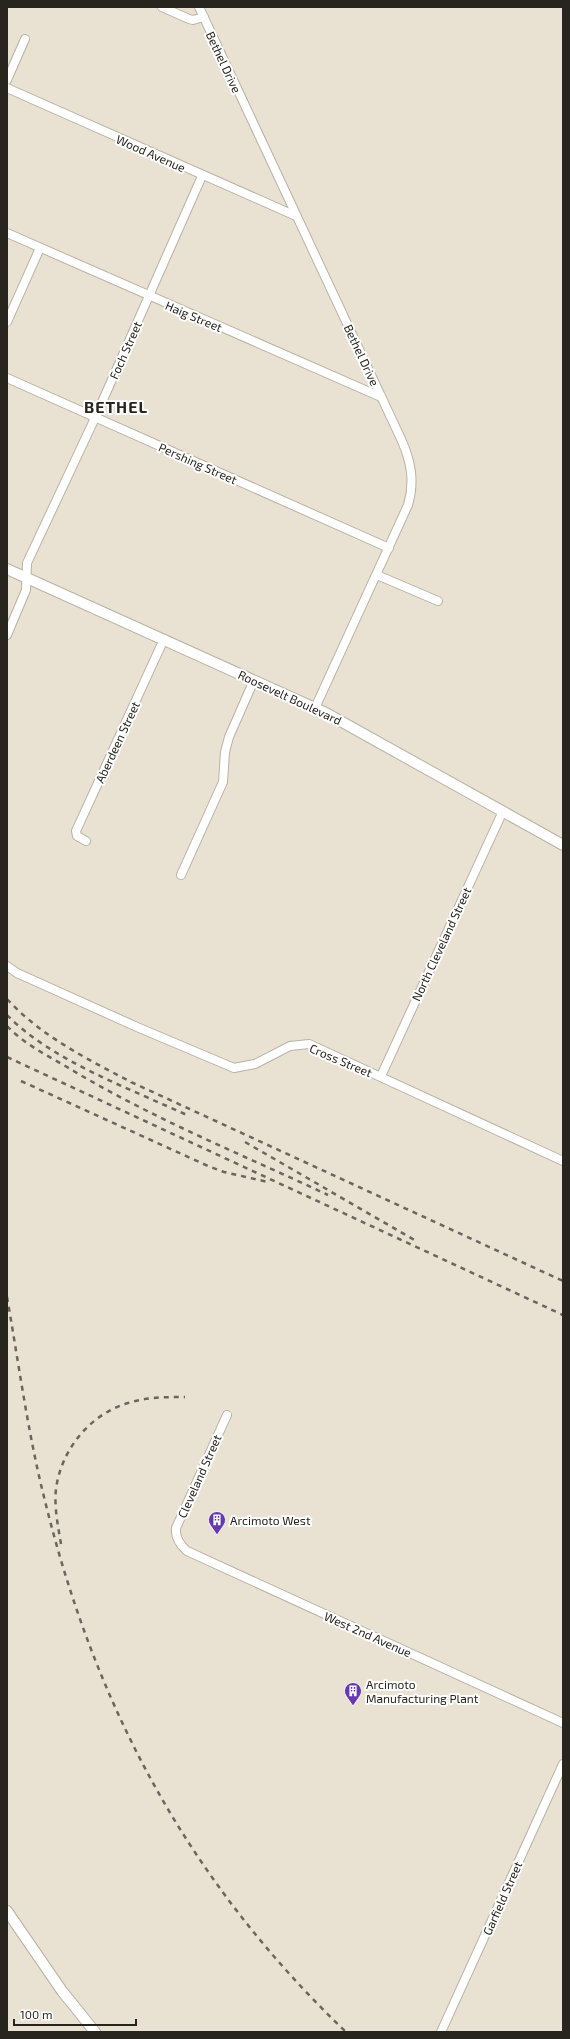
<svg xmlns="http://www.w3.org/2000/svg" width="570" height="2039" viewBox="0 0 570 2039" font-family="'Exo 2',sans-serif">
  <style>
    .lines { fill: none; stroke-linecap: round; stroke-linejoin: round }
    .minor-casing { stroke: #b9b2a4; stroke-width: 10 }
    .major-casing { stroke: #b9b2a4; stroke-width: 12 }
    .minor { stroke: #fff; stroke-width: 8 }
    .major { stroke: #fff; stroke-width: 10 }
    .rail { stroke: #6b665d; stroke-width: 2.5; stroke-dasharray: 5 5; stroke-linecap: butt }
    .labels { text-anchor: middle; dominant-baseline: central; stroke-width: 4; stroke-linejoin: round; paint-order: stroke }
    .street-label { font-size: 12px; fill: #28251f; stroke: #fff }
    .poi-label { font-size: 12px; fill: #28251f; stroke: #fff; text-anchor: start }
    .district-label { font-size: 16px; font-weight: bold; letter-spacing: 1px; fill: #28251f; stroke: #fff }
  </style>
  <rect width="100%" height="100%" fill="#e9e2d3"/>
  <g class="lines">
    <defs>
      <g id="minor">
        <polyline points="162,7 189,19 193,20 204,17"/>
        <path d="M199 7 401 439C411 461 415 481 408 505L315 708"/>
        <polyline points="7,80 25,39"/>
        <polyline points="7,88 296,216"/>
        <polyline points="7,233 381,397"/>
        <polyline points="7,322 40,248"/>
        <polyline points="7,378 389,548"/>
        <polyline points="377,575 438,601"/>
        <polyline points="7,635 26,590 27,563 95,418 202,176"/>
        <polyline points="86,841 77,836 76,831 164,639"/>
        <polyline points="181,875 223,782 225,752 229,737 254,680"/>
        <polyline points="7,966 17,973 137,1027 234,1068 255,1064 290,1046 309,1044 563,1161"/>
        <polyline points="381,1076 503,811"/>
        <path d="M227 1415 176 1528C175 1538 180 1545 187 1551L563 1723"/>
        <polyline points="441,2032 563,1764"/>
      </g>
      <g id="major">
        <polyline points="7,569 326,713 563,845"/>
        <polyline points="7,1911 62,1991 95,2032"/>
      </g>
    </defs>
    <use href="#minor" class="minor-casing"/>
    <use href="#major" class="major-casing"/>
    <use href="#minor" class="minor"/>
    <use href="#major" class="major"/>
    <g class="rail">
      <path d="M7 999C41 1036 87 1059 131 1082L563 1281"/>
      <path d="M7 1015C52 1061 131 1089 189 1116"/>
      <path d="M7 1026C23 1043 46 1055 67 1067 149 1117 241 1154 328 1195"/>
      <polyline points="7,1057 563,1315"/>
      <polyline points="21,1081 208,1166 224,1172 268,1182"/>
      <polyline points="245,1142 418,1242"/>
      <path d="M7 1297C19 1365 28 1434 45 1501 96 1709 190 1883 346 2032"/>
      <path d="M61 1544C58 1526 54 1507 56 1489 61 1450 90 1414 128 1403 147 1397 166 1397 185 1397"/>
    </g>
  </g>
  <defs>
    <symbol id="building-pin" viewBox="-11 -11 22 30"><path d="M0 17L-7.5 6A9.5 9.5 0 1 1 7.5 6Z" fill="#6739b1" stroke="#fff"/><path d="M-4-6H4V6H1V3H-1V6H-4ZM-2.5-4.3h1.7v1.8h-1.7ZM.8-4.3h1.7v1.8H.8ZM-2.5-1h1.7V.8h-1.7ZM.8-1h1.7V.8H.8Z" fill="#fff"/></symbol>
  </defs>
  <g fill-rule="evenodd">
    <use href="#building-pin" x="207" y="1510" width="20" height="27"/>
    <use href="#building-pin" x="343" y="1681" width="20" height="27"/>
  </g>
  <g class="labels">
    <g class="street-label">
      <text transform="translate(224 62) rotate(65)">Bethel Drive</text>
      <text transform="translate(151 153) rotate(24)">Wood Avenue</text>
      <text transform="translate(194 316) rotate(23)">Haig Street</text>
      <text transform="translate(125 350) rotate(-66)">Foch Street</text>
      <text transform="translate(362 355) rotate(65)">Bethel Drive</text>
      <text transform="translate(198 463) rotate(24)">Pershing Street</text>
      <text transform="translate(290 697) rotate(25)">Roosevelt Boulevard</text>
      <text transform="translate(117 742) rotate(-65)">Aberdeen Street</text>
      <text transform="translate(441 944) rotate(-65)">North Cleveland Street</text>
      <text transform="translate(341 1060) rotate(23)">Cross Street</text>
      <text transform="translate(199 1476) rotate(-66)">Cleveland Street</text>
      <text transform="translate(368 1634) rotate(24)">West 2nd Avenue</text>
      <text transform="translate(502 1898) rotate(-66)">Garfield Street</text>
    </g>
    <g class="poi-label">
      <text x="230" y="1520">Arcimoto West</text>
      <text x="366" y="1684">Arcimoto<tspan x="366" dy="14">Manufacturing Plant</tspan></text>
    </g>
    <g class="district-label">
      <text x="116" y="406">BETHEL</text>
    </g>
  </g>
  <rect width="570" height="2039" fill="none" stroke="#28251f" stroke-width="16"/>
  <path d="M14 2019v6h122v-6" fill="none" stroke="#28251f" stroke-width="2"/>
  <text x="20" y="2019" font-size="12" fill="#28251f" stroke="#ffffff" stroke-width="3" paint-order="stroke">100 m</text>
</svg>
